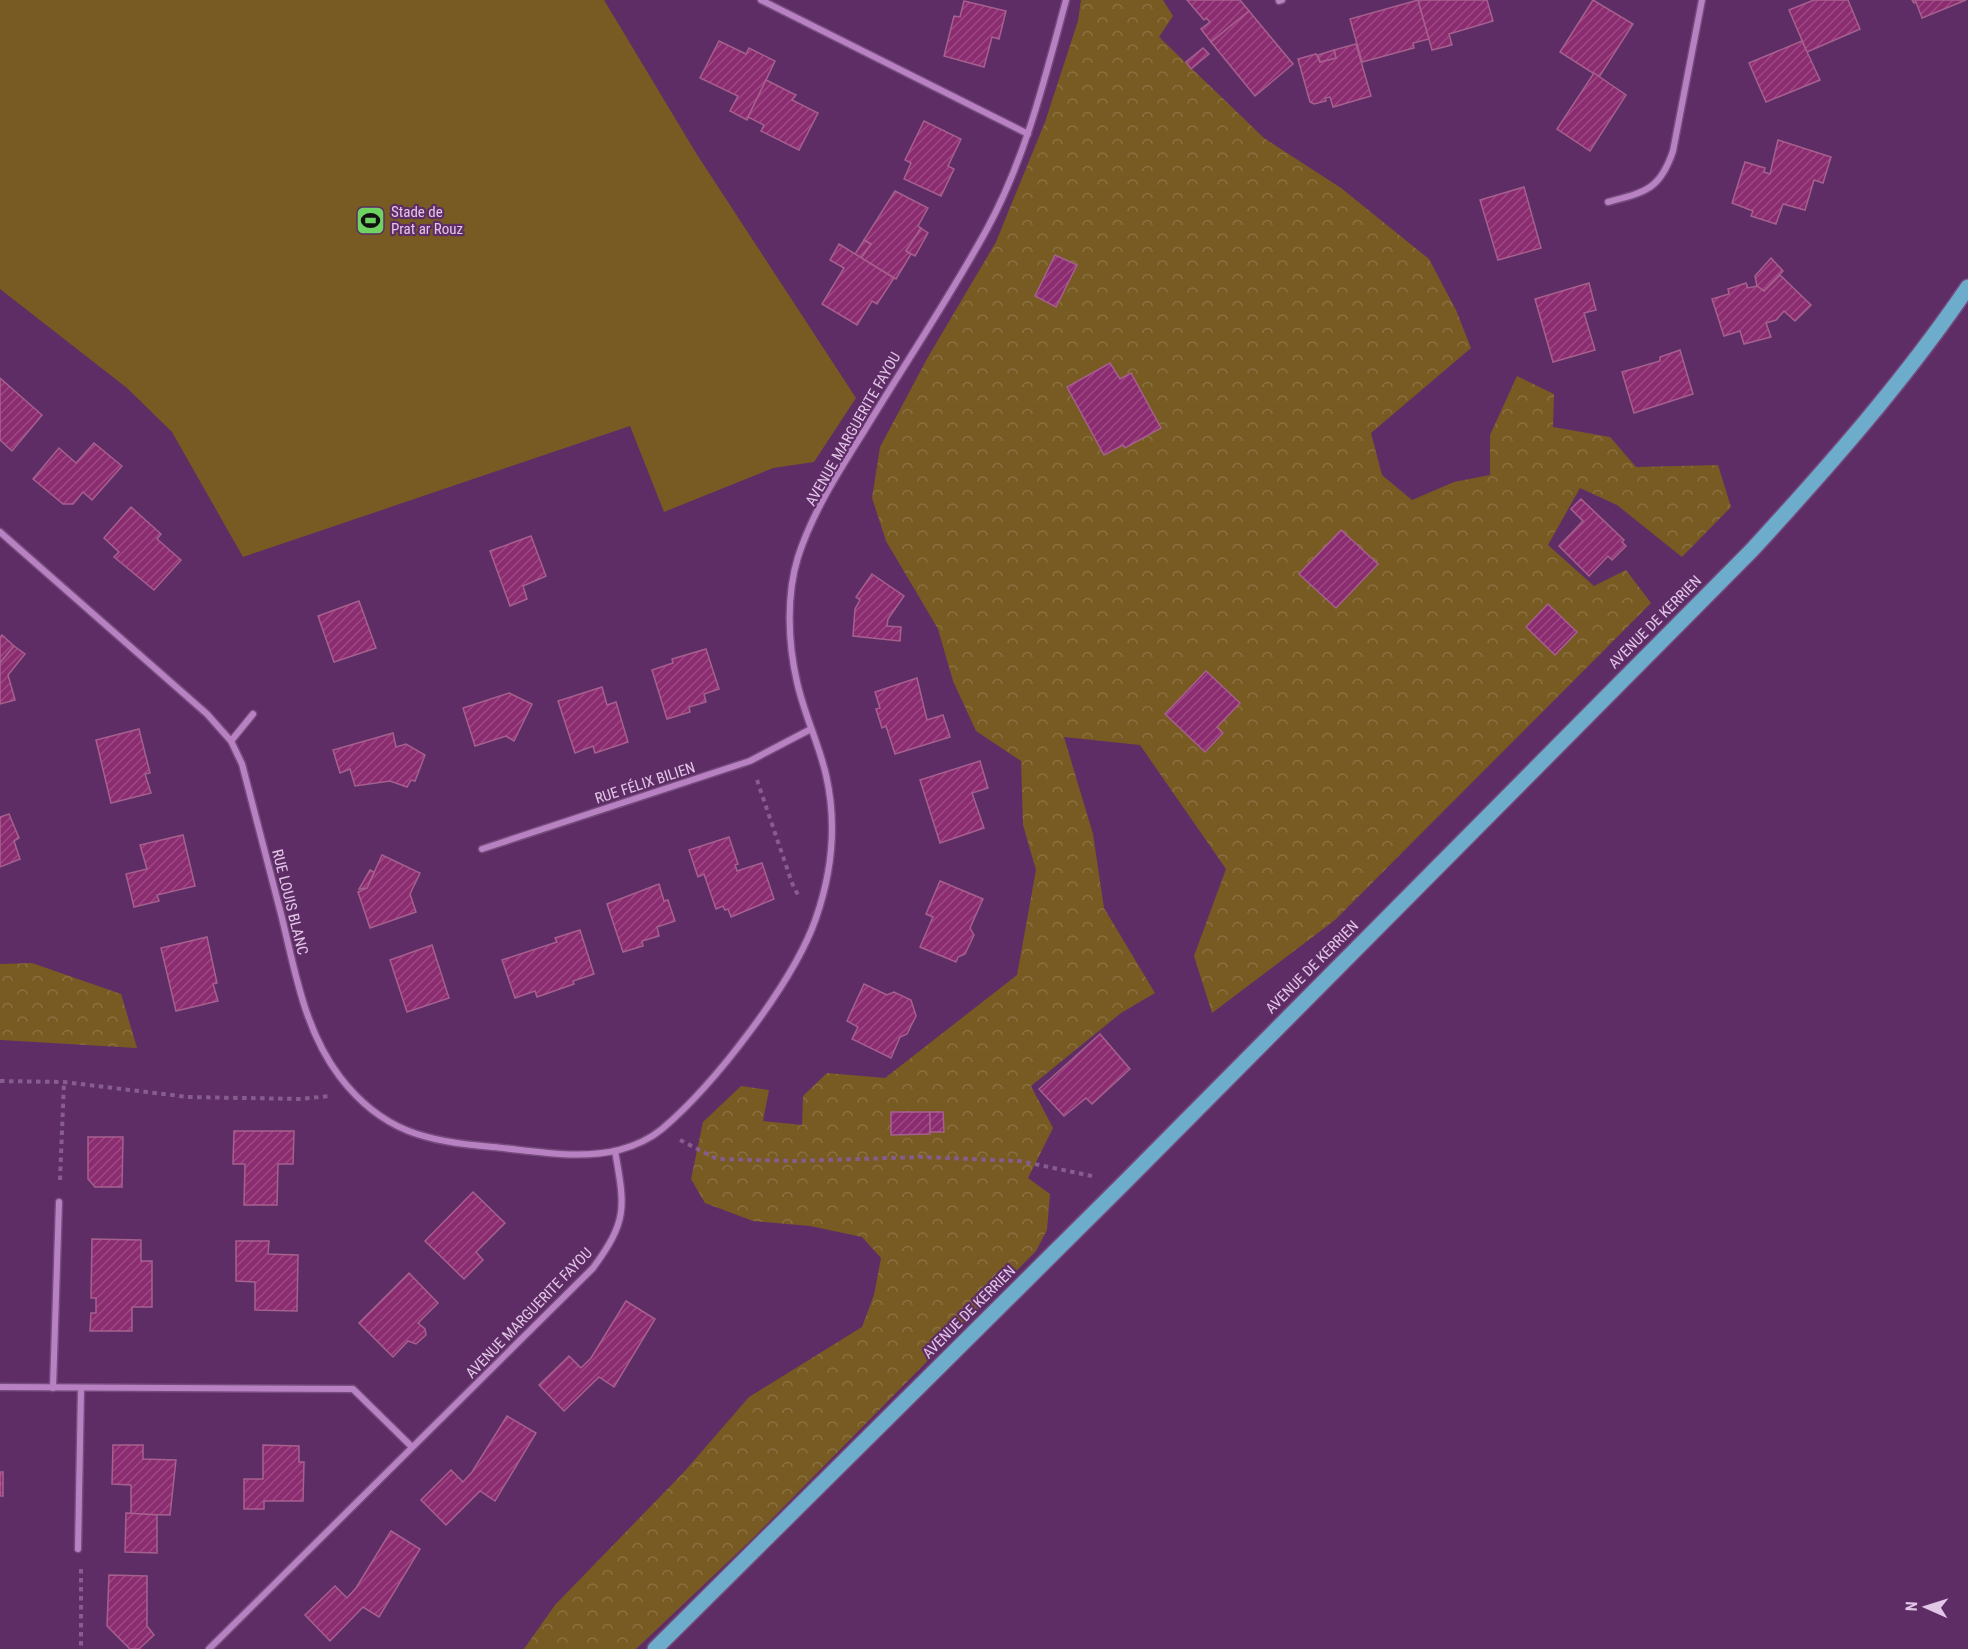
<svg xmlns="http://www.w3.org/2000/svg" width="1968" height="1649" viewBox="0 0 1968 1649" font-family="'Roboto Condensed',sans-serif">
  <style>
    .forest { fill: url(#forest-crowns) }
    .pitch { fill: #775b22 }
    .building { fill: url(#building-hatch); stroke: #a6608e; stroke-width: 1.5 }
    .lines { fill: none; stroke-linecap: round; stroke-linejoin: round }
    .minor-casing { stroke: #754a7c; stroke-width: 9 }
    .primary-casing { stroke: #754a7c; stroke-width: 18 }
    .path { stroke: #875d8f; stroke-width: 4; stroke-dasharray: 4.5 4.5; stroke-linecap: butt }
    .minor { stroke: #b882c2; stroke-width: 6 }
    .primary { stroke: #6daccb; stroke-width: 15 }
    .labels { text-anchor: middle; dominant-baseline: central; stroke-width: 4.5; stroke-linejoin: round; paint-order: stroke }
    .poi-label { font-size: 15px; fill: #e2c6e7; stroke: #5e2d66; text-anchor: start }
    .street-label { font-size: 15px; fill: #e2c6e7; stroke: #5e2d66 }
  </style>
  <defs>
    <pattern id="forest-crowns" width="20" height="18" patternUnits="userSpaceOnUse" patternTransform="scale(1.5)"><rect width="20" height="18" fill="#775b22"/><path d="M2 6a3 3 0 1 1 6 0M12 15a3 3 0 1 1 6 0" fill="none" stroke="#8a7142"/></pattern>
    <pattern id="building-hatch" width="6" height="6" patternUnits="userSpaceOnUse" patternTransform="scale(1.5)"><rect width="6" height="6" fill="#8c2c70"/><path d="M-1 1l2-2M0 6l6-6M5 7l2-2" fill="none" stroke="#9c4984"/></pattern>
  </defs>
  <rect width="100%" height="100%" fill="#5e2d66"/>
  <g class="forest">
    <polygon points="1081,0 1163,0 1173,16 1159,37 1264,138 1341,188 1429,259 1456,310 1471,348 1371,433 1382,475 1412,500 1454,482 1490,475 1490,435 1517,376 1554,394 1553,427 1610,437 1636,467 1718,465 1731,507 1682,557 1617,505 1580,488 1548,545 1594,586 1626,570 1651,603 1335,920 1212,1013 1194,956 1226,869 1140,745 1064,737 1093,834 1104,908 1155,993 1121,1013 1031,1086 1053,1128 1028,1178 1050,1194 1047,1230 1036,1251 749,1542 636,1649 524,1649 555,1605 684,1472 749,1397 862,1327 874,1295 881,1258 862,1237 810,1226 753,1221 705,1203 691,1179 703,1122 741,1086 769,1090 763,1121 802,1125 803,1096 827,1073 885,1078 1017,975 1036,870 1023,825 1021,761 976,731 953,681 938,629 886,541 872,498 880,447 928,357 996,242 1045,122 1078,21"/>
    <polygon points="32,963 121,994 137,1048 0,1040 0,964"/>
  </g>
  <polygon class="pitch" points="0,0 604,0 696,153 856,398 814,462 773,468 664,512 630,426 243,557 172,432 127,388 0,289"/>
  <g class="building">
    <polygon points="1187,0 1240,0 1249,11 1211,42 1201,29 1210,22 1206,18 1204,20"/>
    <polygon points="1418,0 1429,39 1413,43 1414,48 1362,62 1350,19"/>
    <polygon points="1418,0 1487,0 1493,21 1449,34 1452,45 1432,50"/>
    <polygon points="1593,0 1633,24 1599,77 1560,52"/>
    <polygon points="1814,0 1848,0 1860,29 1807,52 1789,10"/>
    <polygon points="1912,0 1966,0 1922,18 1916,2 1914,3"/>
    <polygon points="964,1 1006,11 999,39 992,37 984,67 944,56 954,16 960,17"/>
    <polygon points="1249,11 1293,64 1255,96 1211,42"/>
    <polygon points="719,41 746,54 749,48 775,61 747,120 730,111 738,96 700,78"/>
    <polygon points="1802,41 1820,80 1766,102 1749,63"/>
    <polygon points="1356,44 1371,96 1333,107 1330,97 1325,98 1326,101 1314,104 1310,102 1298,59 1316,54 1320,62 1336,58 1334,50"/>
    <polygon points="1203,48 1209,54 1191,69 1186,62"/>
    <polygon points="1334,50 1336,58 1320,62 1318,55"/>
    <polygon points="1594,73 1626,95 1590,151 1557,129"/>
    <polygon points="766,80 796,95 792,100 818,113 799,150 761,131 764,125 748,117"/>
    <polygon points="924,121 961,139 948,166 954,169 941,196 904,179 911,163 905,160"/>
    <polygon points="1778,140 1831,157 1823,183 1814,180 1805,210 1783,204 1776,224 1751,216 1753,211 1732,203 1745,162 1765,168 1764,172 1770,174"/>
    <polygon points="1524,187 1541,248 1498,260 1480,200"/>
    <polygon points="895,191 928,208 918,226 921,228 906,251 911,254 896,279 861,258 871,244 864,240"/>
    <polygon points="921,228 928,233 915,256 906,251"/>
    <polygon points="864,240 871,244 861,258 855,254"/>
    <polygon points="839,244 894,278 877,304 872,301 857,325 822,304 844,268 830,260"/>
    <polygon points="1055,255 1077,265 1056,307 1035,296"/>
    <polygon points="1771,258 1783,271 1764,291 1757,286 1755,276"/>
    <polygon points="1780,275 1811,305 1795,321 1784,311 1776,320 1766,323 1771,337 1744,344 1740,331 1724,336 1712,299 1729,294 1728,289 1746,283 1748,288 1757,286 1764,291"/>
    <polygon points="1589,283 1596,310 1584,313 1595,350 1553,362 1535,299"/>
    <polygon points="1680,350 1693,394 1634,413 1622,372 1660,361 1660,357"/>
    <polygon points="1110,363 1120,379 1131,373 1161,428 1125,448 1123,445 1104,455 1067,387"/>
    <polygon points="0,378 42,415 12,451 0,440"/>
    <polygon points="94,443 122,466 92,500 83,492 73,504 63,504 33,479 59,448 76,463"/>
    <polygon points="1581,499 1624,540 1622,542 1626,546 1612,560 1608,556 1589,576 1559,546 1583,521 1571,509"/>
    <polygon points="131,507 161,534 157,539 181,560 154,590 114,557 119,552 104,538"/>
    <polygon points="1341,530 1378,564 1336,608 1299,574"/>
    <polygon points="531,536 546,576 523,586 527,599 510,606 490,551"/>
    <polygon points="872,574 904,596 888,619 887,626 901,627 900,641 853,636 855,609 860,600 856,597"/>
    <polygon points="359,601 376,648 334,662 318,616"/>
    <polygon points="1548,604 1577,632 1555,655 1526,627"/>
    <polygon points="2,635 14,646 0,663 0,637"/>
    <polygon points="14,646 25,654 8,675 15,700 0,704 0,663"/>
    <polygon points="706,649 719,689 704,694 706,702 689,707 690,712 667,719 652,670 673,663 672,659"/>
    <polygon points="1206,671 1240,703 1217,727 1223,733 1205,752 1165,714"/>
    <polygon points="917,678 927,720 943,715 950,737 895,754 886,726 882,728 876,709 880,708 875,692"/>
    <polygon points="602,687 607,705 616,702 628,742 595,753 593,746 575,753 558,701"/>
    <polygon points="509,693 532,704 514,741 506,736 475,746 463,708"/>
    <polygon points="139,729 150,773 145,774 151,793 111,803 96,740"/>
    <polygon points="393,733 396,747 406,744 425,755 415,781 411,780 407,787 390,781 355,786 350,769 340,773 333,750"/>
    <polygon points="980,761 988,788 972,793 984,828 940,843 920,780"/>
    <polygon points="9,814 19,838 14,841 20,859 0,867 0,817"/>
    <polygon points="183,835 195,886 157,895 159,901 134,907 126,874 147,869 140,845"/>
    <polygon points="729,837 738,864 735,865 737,871 762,863 774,899 731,917 728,909 725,910 723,906 716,909 704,874 698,877 689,850"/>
    <polygon points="382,855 420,873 410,894 416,912 370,928 358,892 367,888"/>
    <polygon points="370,870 374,872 367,888 359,889"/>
    <polygon points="940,881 983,899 970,928 974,935 965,954 958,957 956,962 920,947 933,917 926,914"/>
    <polygon points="659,884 664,901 668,900 675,921 657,927 659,936 642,941 643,946 623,952 607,904"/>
    <polygon points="580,930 594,974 573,981 574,984 537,997 535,991 515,998 502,960 557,942 555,938"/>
    <polygon points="207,937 217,983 213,984 218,1001 176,1011 161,948"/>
    <polygon points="432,945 449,998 407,1012 390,960"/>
    <polygon points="864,984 887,995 894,992 911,1000 916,1016 907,1034 900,1037 891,1058 852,1039 858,1027 847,1021"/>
    <polygon points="1100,1034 1130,1069 1092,1104 1086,1098 1064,1116 1039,1089"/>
    <polygon points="891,1112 930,1112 930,1134 891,1135"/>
    <polygon points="930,1112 943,1112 944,1132 930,1132"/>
    <polygon points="234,1131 294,1131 293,1164 278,1164 277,1205 244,1205 245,1164 233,1164"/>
    <polygon points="88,1137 123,1137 122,1187 95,1187 88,1179"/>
    <polygon points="473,1192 505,1223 476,1252 483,1260 464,1279 425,1241"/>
    <polygon points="92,1239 141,1240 141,1261 152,1261 152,1307 132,1307 132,1331 90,1331 91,1313 96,1313 96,1298 91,1298"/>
    <polygon points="236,1241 269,1241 268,1254 298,1255 297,1311 255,1310 255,1282 236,1281"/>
    <polygon points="409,1273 438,1303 418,1323 425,1329 426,1335 416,1344 408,1341 393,1357 359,1323"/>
    <polygon points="626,1301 655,1319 614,1387 599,1377 564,1411 539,1385 569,1356 581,1368 591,1358"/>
    <polygon points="507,1416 536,1433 495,1501 480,1491 446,1525 421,1500 451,1470 463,1482 472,1472"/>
    <polygon points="113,1445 143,1445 143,1459 176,1460 170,1515 131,1514 131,1485 112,1484"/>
    <polygon points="263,1445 299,1446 299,1462 304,1462 303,1501 264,1501 264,1509 244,1509 244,1479 263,1479"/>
    <rect x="0" y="1472" width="3" height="24"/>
    <polygon points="126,1513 157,1515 157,1553 125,1552"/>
    <polygon points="391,1531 420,1549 379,1617 363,1607 330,1641 305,1615 335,1586 347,1598 356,1588"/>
    <polygon points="109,1575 147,1576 147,1626 154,1635 139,1649 130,1649 107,1626"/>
  </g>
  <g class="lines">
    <defs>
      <g id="minor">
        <polyline points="761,0 1028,134"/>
        <polyline points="1279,1 1282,0"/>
        <path d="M1608 202C1645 192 1660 190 1673 151L1702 0"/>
        <path d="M0 532 207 714 231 741 242 764C255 814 268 864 281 914 295 970 304 1030 340 1077 382 1132 428 1142 493 1147 534 1151 579 1160 619 1150 634 1146 650 1139 662 1129 714 1085 794 982 816 918 832 872 837 823 826 775 819 744 804 714 797 682 788 643 786 596 798 557 813 511 840 469 866 428 906 362 950 297 987 229 1026 157 1045 78 1066 0"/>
        <polyline points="231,741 253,714"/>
        <polyline points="482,849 750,761 811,729"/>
        <polyline points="0,1387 353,1389 412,1447"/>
        <polyline points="53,1388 59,1202"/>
        <polyline points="78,1549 81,1389"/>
        <path d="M209 1649 593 1268C628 1220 625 1208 615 1151"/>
      </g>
      <path id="primary" d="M655 1649 1124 1183 1752 550C1829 466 1904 381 1968 287"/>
    </defs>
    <use href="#minor" class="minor-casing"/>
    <use href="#primary" class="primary-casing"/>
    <g class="path">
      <polyline points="757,780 792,883 799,897"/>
      <polyline points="0,1081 64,1082 188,1097 301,1099 329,1096"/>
      <polyline points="680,1140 717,1159 794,1161 922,1157 1020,1161 1092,1176"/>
      <polyline points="60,1180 64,1082"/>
      <polyline points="81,1569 81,1649"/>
    </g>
    <use href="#minor" class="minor"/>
    <use href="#primary" class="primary"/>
  </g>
  <defs>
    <symbol id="stadium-square" viewBox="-11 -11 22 22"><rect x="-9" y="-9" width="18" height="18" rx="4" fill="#6ed361" stroke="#5e2d66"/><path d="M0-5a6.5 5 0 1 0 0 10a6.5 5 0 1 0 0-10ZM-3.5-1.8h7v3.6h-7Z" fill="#111"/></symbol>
  </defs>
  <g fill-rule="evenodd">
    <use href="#stadium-square" x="354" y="204" width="33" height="33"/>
  </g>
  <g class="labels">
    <g class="poi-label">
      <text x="391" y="212">Stade de<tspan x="391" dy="17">Prat ar Rouz</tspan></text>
    </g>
    <g class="street-label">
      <text transform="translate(853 429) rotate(-60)">AVENUE MARGUERITE FAYOU</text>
      <text transform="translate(1655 622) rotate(-45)">AVENUE DE KERRIEN</text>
      <text transform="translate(645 783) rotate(-18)">RUE FÉLIX BILIEN</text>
      <text transform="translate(290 902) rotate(76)">RUE LOUIS BLANC</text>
      <text transform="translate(1312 967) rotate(-45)">AVENUE DE KERRIEN</text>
      <text transform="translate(969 1312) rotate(-45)">AVENUE DE KERRIEN</text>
      <text transform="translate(529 1313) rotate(-46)">AVENUE MARGUERITE FAYOU</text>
    </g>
  </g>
  <g transform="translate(1926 1607) rotate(273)" stroke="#5e2d66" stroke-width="4.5" paint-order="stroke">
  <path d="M0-4.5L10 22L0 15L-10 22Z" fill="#e2c6e7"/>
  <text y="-9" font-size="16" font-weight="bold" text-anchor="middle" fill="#e2c6e7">N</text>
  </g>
</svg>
